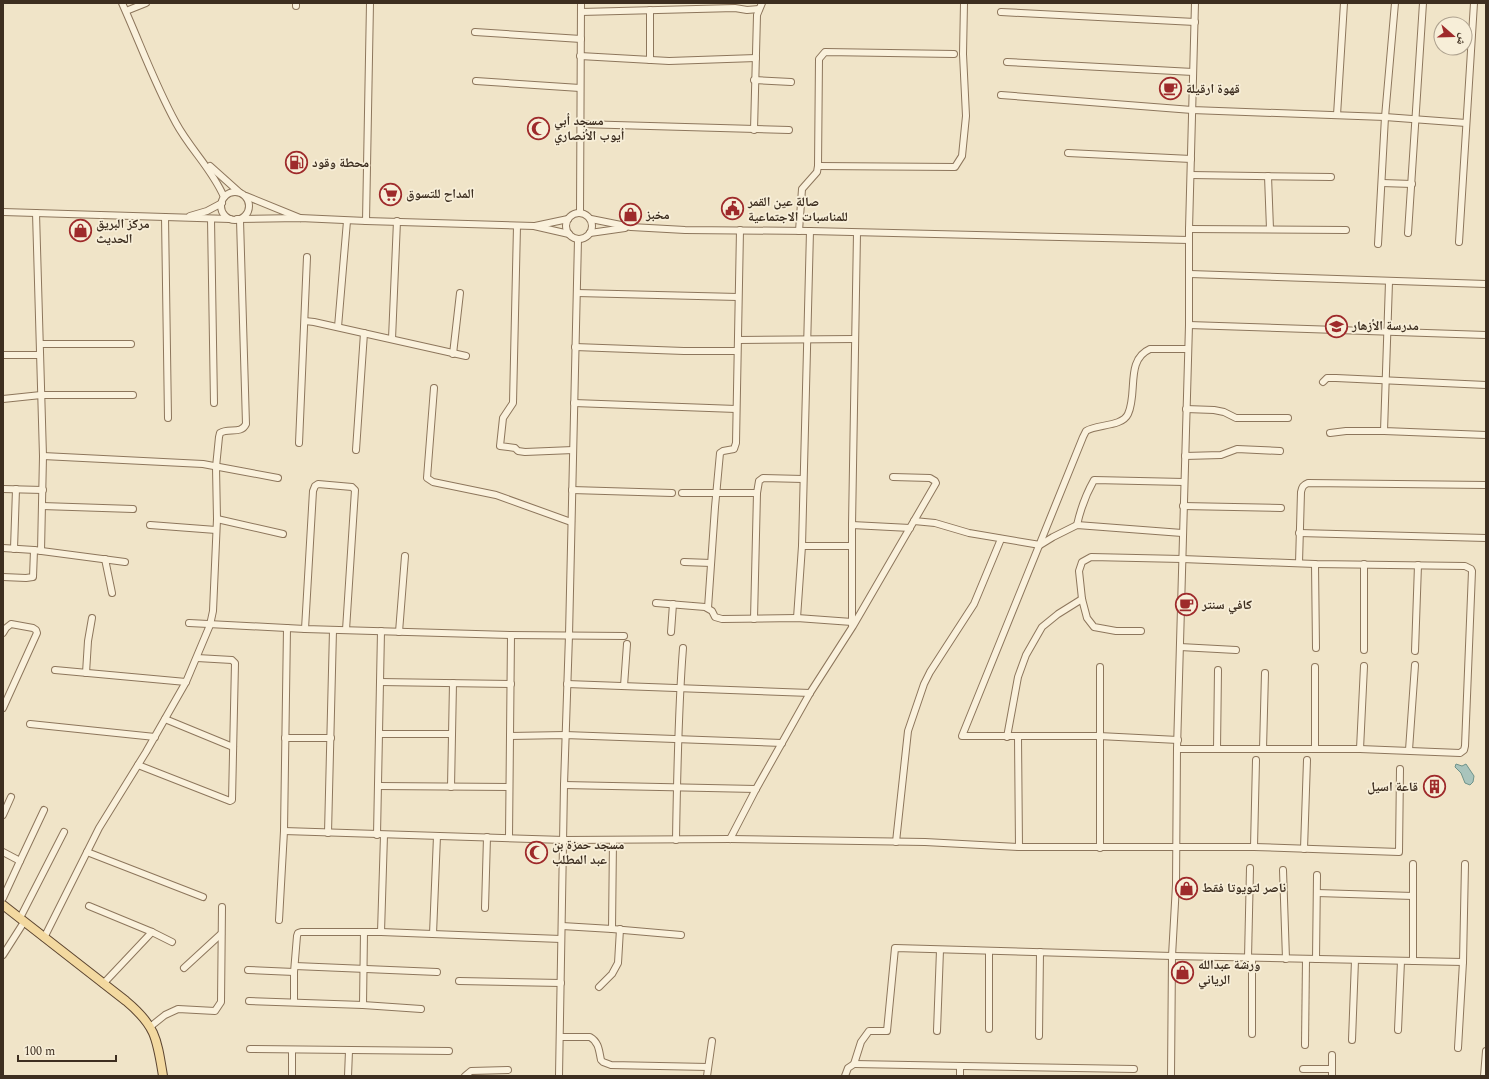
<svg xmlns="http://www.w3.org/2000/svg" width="1489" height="1079" viewBox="0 0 1489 1079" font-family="Spectral,'Noto Naskh Arabic',serif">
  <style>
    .water { fill: #a9c4bc; stroke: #6f938a }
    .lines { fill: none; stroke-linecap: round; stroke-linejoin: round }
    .minor-casing { stroke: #8d765c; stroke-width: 8 }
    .major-casing { stroke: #5b4430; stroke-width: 10 }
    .minor { stroke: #faf1dc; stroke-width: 6 }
    .major { stroke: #f3d9a0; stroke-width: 8 }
    .labels { text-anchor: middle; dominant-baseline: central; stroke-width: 3.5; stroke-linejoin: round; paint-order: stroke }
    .poi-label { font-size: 13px; font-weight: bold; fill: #3d2e20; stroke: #f7eed8; text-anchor: start }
  </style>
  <rect width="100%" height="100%" fill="#f0e4c8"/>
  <polygon class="water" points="1456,764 1462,766 1466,764 1474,776 1473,782 1470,785 1465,783 1461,773 1455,767"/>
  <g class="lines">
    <defs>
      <g id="minor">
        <path d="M122 3C140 43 155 85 176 123 190 149 212 169 224 197"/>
        <polyline points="296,3 296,6"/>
        <polyline points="126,11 146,3"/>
        <polyline points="581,12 735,8 747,10 759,9"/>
        <polyline points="1001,12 1195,22"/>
        <polyline points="475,32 581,39"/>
        <polyline points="580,56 669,61 756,58"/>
        <polyline points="650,60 650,10"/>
        <polyline points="1007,62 1193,72"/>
        <polyline points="754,80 791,82"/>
        <polyline points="476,81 580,88"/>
        <polyline points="1001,95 1192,110 1385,117 1466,123"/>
        <polyline points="1337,115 1344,3"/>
        <polyline points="580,124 789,130"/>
        <polyline points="754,130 757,15 762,3"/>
        <polyline points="1068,153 1191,159"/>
        <polyline points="210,166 239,192"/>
        <polyline points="818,166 955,167 962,156 966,116 963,54 964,3"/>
        <polyline points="1191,175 1331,177"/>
        <polyline points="1268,176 1270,229"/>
        <polyline points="1382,183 1412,184"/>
        <circle cx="235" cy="206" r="14"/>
        <polyline points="246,196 300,218"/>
        <polyline points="3,212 230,219"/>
        <circle cx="579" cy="226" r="13"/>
        <polyline points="36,213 43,456 41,551"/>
        <polyline points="580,213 581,3"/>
        <polyline points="190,216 207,211 222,203"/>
        <polyline points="165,217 168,418"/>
        <polyline points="211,219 214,403"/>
        <polyline points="237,219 300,218 366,221 534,226 569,234"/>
        <polyline points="591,219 631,227 685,230 810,231 1189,240"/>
        <polyline points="366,221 370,3"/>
        <polyline points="517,226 513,403 503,418 500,446 515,448 518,451 525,452 573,450"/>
        <polyline points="535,226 568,219"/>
        <polyline points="1189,229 1346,230"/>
        <polyline points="799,231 802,189 817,172 818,166 819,59 825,52 954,54"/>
        <polyline points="590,233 625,228"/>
        <polyline points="1408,233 1423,3"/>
        <polyline points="1459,242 1474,3"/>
        <polyline points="1378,244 1385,117 1395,3"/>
        <polyline points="1190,274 1486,284"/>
        <polyline points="1389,282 1384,431 1486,435"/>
        <polyline points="577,293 738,297"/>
        <polyline points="305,321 314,322 466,356"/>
        <polyline points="1189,325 1486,335"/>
        <polyline points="338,327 347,221"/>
        <polyline points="392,339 397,221"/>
        <polyline points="738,340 855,339"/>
        <polyline points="40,344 131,344"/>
        <polyline points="575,347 684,351 737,351"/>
        <polyline points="453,354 460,293"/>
        <polyline points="3,355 40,355"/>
        <polyline points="1323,382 1327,378 1336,378 1486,385"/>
        <polyline points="434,388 427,478 433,482 496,495 571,522"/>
        <polyline points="3,399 41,395 133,395"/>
        <polyline points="574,403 736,409"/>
        <polyline points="1186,409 1214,410 1224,412 1236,418 1288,418"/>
        <polyline points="1330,433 1346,431 1384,431"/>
        <polyline points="299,443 307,257"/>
        <polyline points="356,450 364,333"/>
        <polyline points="43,456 203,464 278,478"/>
        <polyline points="1185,456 1221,455 1237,449 1280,451"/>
        <polyline points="3,489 43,490"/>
        <polyline points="572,490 672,493"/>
        <polyline points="682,493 757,493"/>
        <polyline points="42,506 133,509"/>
        <polyline points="1183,506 1281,508"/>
        <polyline points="217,519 283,534"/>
        <polyline points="914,521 935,523 969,533 1040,545 1053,537 1077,525 1182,533"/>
        <polyline points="150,525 216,530"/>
        <polyline points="852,525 910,528"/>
        <path d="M1077 525C1081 507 1085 496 1094 480L1184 482"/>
        <polyline points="1299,533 1486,538"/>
        <polyline points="802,546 852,546"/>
        <polyline points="3,548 34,550 125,562"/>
        <polyline points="14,549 16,489"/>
        <polyline points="105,559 112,593"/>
        <polyline points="684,562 711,563"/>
        <path d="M1299 563 1301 492C1302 487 1303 485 1308 483L1486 485"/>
        <polyline points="1315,564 1316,648"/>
        <polyline points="1364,564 1364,650"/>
        <polyline points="3,577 26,578 33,577 34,550"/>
        <polyline points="656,603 705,607 712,611 715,617 722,619 797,618 852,622"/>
        <polyline points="708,608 715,507 720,453 723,451 734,449 736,443 740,230"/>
        <polyline points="797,618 802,546 810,231"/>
        <polyline points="754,619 757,493 759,481 763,478 803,479"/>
        <polyline points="189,623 305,629 511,635 624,636"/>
        <polyline points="852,625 852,525 857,233"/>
        <polyline points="305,629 313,491 315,486 318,484 352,487 355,490 346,630"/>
        <polyline points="1141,631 1116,631 1094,627 1087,618 1082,599 1079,571 1082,562 1091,557 1182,559 1315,564 1465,566 1471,569 1472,571 1465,746 1464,750 1460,753 1360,749 1177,749"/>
        <polyline points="399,632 405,556"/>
        <polyline points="671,632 673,604"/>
        <polyline points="3,633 6,628 11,624 33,628 36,630 37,633 3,708"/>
        <polyline points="1180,647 1236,650"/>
        <polyline points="1415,651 1418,565"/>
        <polyline points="55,670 186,682"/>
        <polyline points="86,673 88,641 92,618"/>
        <polyline points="380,682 511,684"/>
        <polyline points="567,684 810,693"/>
        <polyline points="624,686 627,644"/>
        <polyline points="165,719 233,747"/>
        <polyline points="30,724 155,737"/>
        <polyline points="379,734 452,734"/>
        <polyline points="510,736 565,735 782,743"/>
        <polyline points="1007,737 1018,677 1026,655 1042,627 1058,614 1082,599"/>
        <polyline points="1018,737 1019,847"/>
        <polyline points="285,738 331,738"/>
        <path d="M1178 740 1099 736H962L1083 437C1084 435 1085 433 1086 431 1097 424 1122 427 1128 414 1138 393 1125 360 1150 349H1188"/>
        <polyline points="1217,749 1218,670"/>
        <polyline points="1263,749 1265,673"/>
        <polyline points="1315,749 1315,667"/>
        <polyline points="1360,749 1364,666"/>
        <polyline points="1409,750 1415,665"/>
        <polyline points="138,765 230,801 232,800 235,663 232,660 197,658"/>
        <polyline points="564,785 756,789"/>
        <polyline points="378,786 509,787"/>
        <polyline points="451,787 453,683"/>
        <polyline points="3,815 11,797"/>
        <polyline points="284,831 564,840 730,839 925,842 1019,847 1254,847 1399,852 1400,769"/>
        <polyline points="328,833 333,630"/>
        <polyline points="377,835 381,631"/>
        <polyline points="509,837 511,635"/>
        <polyline points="730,839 756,789 810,693 853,626 936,483 935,481 930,478 893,477"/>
        <path d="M676 840C677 776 678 712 683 648"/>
        <polyline points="896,842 908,731 924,684 930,672 974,604 1001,539"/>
        <polyline points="1254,847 1256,760"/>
        <polyline points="1100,848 1100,667"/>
        <polyline points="1304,849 1307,760"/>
        <polyline points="3,852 20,861 3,898"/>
        <polyline points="87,852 203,897"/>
        <polyline points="20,861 44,810"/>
        <polyline points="1413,864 1413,961"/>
        <polyline points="1283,870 1286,959"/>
        <polyline points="1317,893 1413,896"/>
        <polyline points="89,906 152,932 172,942"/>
        <polyline points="485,908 487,837"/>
        <polyline points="20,918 64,832"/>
        <polyline points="279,920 284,831 287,628"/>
        <polyline points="562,926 612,929 681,935"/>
        <polyline points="612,929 613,840"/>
        <polyline points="381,932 384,835"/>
        <polyline points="433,934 437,836"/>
        <path d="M44 938 99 828 146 752 186 682 210 625 213 611 217 519 216 467 219 437 220 433C228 427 241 435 246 424L240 220"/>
        <polyline points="3,955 24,922"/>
        <polyline points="1248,958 1250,868"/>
        <polyline points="1316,959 1317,875"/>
        <polyline points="295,966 437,972"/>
        <polyline points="184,968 221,934"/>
        <polyline points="248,970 294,972"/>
        <polyline points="459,981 561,983"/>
        <polyline points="103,984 152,932"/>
        <polyline points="599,987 612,974 618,963 620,929"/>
        <polyline points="249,1001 363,1005 421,1009"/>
        <polyline points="294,1002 294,972 297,936 298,933 301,932 381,932 561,939"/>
        <polyline points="363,1005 364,932"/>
        <polyline points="150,1027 165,1015 178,1009 215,1011 221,1002 222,907"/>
        <polyline points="989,1029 989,951"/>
        <polyline points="1398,1030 1401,961"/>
        <polyline points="937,1031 940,950"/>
        <polyline points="1252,1034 1252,958"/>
        <polyline points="1039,1036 1040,952"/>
        <path d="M560 1037H590C599 1042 599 1051 601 1060L603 1062 611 1065 708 1067"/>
        <polyline points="1352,1040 1355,960"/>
        <polyline points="1305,1045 1306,959"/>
        <polyline points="1458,1048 1463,962 1465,864"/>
        <polyline points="250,1049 449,1051"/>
        <polyline points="292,1050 292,1076"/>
        <polyline points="854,1064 1134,1069"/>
        <polyline points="1303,1069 1332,1069"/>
        <polyline points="348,1076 349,1051"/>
        <polyline points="465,1076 471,1071 508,1070"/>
        <polyline points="559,1076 564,785 569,635 578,239"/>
        <polyline points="707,1076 712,1041"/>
        <polyline points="845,1076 848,1068 854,1064 861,1042 869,1031 887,1031 895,948 1172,956 1463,962"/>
        <polyline points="960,1076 960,1067"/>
        <polyline points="1171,1076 1172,956 1176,885 1177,749 1189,325 1189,229 1195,3"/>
        <polyline points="1332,1076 1332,1055"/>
        <polyline points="1484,1076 1486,1051"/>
      </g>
      <path id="major" d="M3 905 126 1001C156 1026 157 1039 163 1076"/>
    </defs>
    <use href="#minor" class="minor-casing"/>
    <use href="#major" class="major-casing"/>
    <use href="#minor" class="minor"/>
    <use href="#major" class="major"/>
  </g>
  <defs>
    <symbol id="cafe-ring" viewBox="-11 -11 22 22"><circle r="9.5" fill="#f7eed8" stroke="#9e2a2b" stroke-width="1.5"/><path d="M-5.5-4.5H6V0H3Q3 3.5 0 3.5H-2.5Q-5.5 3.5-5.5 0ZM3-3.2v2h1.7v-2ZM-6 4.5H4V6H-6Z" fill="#9e2a2b"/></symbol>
    <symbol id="mosque-ring" viewBox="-11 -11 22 22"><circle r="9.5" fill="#f7eed8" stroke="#9e2a2b" stroke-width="1.5"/><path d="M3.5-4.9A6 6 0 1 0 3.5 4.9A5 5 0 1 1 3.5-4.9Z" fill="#9e2a2b"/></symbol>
    <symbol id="fuel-ring" viewBox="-11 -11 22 22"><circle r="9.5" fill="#f7eed8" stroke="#9e2a2b" stroke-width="1.5"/><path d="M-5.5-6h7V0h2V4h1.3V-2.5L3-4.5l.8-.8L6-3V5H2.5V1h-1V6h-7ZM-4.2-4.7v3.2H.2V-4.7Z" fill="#9e2a2b"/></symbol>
    <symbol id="supermarket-ring" viewBox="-11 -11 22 22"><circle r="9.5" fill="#f7eed8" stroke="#9e2a2b" stroke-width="1.5"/><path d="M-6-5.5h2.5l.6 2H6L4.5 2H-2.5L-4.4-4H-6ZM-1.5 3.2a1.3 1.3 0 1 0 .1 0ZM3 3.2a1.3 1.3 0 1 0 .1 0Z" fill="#9e2a2b"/></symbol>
    <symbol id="civic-ring" viewBox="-11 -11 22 22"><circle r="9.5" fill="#f7eed8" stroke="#9e2a2b" stroke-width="1.5"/><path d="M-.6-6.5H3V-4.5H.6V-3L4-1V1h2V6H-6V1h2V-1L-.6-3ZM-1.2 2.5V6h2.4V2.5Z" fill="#9e2a2b"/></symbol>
    <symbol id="shop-ring" viewBox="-11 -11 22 22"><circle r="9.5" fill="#f7eed8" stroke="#9e2a2b" stroke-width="1.5"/><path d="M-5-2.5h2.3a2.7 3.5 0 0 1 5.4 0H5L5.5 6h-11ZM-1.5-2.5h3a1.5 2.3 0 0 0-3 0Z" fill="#9e2a2b"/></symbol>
    <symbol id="school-ring" viewBox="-11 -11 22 22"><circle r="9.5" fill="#f7eed8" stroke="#9e2a2b" stroke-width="1.5"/><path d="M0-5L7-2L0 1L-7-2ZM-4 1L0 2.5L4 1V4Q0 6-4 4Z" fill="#9e2a2b"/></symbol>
    <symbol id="building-ring" viewBox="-11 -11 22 22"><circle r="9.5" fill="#f7eed8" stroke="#9e2a2b" stroke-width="1.5"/><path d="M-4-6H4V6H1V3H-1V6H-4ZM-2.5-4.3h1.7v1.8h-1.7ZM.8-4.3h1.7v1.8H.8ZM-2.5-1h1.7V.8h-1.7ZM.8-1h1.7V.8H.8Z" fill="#9e2a2b"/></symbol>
  </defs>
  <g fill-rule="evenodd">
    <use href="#cafe-ring" x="1158" y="76" width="25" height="25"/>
    <use href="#mosque-ring" x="526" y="116" width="25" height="25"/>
    <use href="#fuel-ring" x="284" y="150" width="25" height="25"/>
    <use href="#supermarket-ring" x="378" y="182" width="25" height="25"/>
    <use href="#civic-ring" x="720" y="196" width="25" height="25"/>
    <use href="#shop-ring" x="618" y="202" width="25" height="25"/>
    <use href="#shop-ring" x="68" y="218" width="25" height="25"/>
    <use href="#school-ring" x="1324" y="314" width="25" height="25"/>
    <use href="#cafe-ring" x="1174" y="592" width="25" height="25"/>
    <use href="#building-ring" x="1422" y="774" width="25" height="25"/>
    <use href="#mosque-ring" x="524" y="840" width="25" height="25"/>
    <use href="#shop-ring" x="1174" y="876" width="25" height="25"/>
    <use href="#shop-ring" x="1170" y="960" width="25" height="25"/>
  </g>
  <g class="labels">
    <g class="poi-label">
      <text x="1186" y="89">قهوة ارقيلة</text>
      <text x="554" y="121">مسجد أبي<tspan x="554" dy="15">أيوب الأنصاري</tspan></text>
      <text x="312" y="163">محطة وقود</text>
      <text x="406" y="194">المداح للتسوق</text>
      <text x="748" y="202">صالة عين القمر<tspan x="748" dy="15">للمناسبات الاجتماعية</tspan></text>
      <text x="646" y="215">مخبز</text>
      <text x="96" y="224">مركز البريق<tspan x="96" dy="15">الحديث</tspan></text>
      <text x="1352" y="326">مدرسة الأزهار</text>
      <text x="1202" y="605">كافي سنتر</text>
      <text x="1418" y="787" text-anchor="end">قاعة اسيل</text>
      <text x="552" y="845">مسجد حمزة بن<tspan x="552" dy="15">عبد المطلب</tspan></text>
      <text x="1202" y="888">ناصر لتويوتا فقط</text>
      <text x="1198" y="965">ورشة عبدالله<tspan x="1198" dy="15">الرياني</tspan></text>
    </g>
  </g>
  <rect width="1489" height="1079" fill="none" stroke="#3d2e20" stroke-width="8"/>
  <g transform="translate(1453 36) rotate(110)"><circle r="19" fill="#f7eed8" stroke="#ada18e"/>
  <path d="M0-3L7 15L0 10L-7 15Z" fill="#9e2a2b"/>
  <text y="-6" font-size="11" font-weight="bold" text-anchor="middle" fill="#3d2e20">ش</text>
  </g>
  <path d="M18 1055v6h98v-6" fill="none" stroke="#3d2e20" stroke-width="2"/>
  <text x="24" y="1055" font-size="12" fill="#3d2e20" stroke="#f7eed8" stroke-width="3" paint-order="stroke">100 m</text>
</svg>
